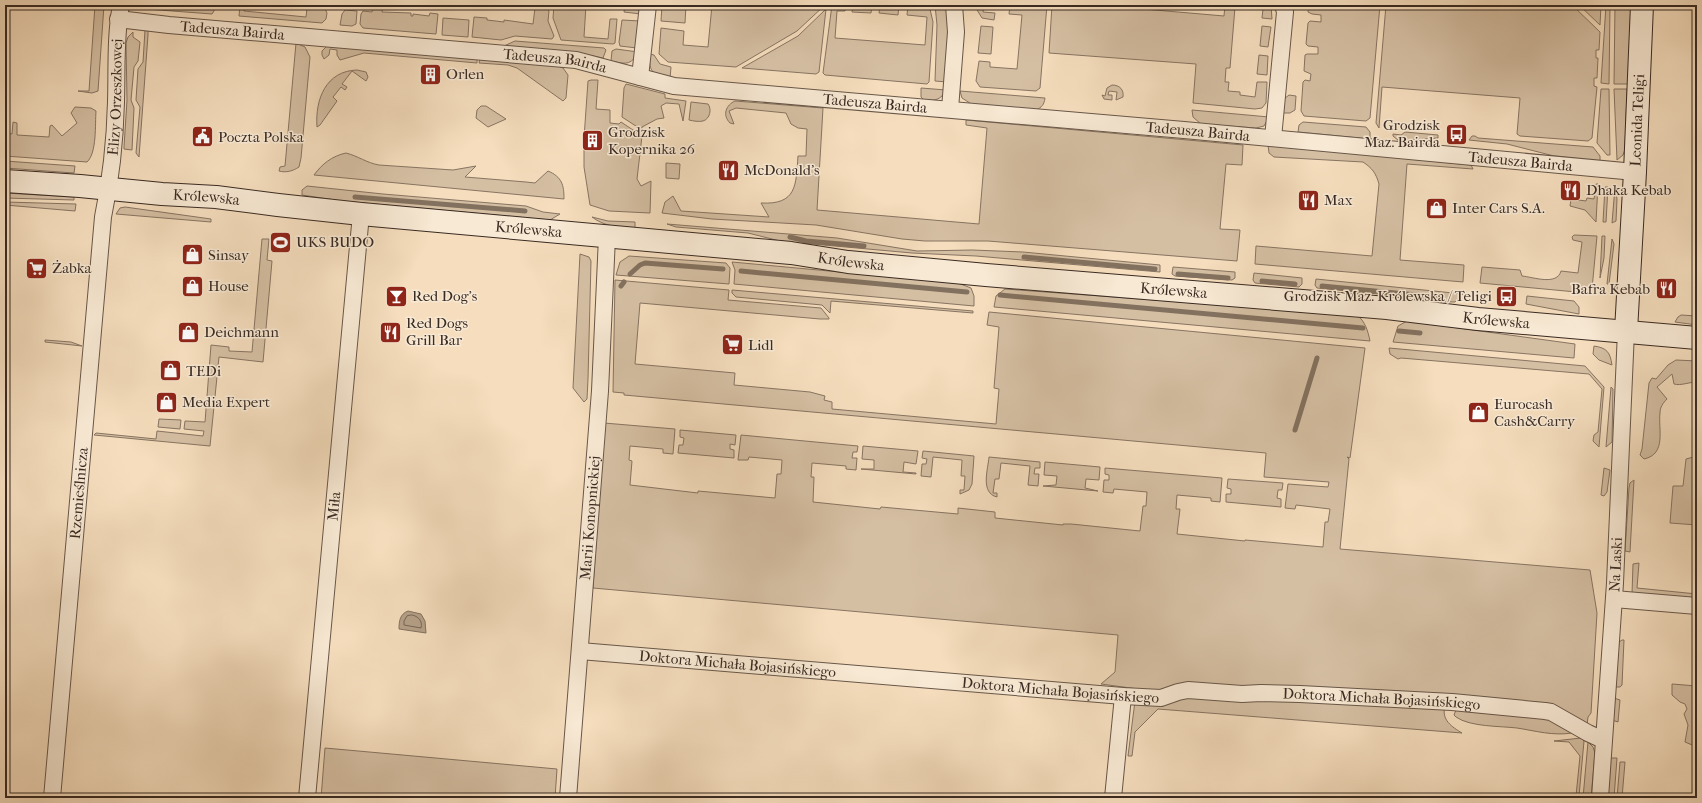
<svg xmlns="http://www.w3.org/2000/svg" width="1702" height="803" viewBox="0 0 1702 803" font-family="'IM FELL French Canon',serif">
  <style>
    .green { fill: #d5bfa3; stroke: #877462 }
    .water { fill: #b5a088; stroke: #83715f }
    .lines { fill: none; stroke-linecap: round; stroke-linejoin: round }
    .shore { stroke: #776555; stroke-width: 1 }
    .stream { stroke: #83715f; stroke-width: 5 }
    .street-casing { stroke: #685749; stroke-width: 18 }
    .secondary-casing { stroke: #392a22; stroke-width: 24 }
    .street { stroke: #f8e9d4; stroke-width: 16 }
    .secondary { stroke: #f8e9d4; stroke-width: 22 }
    .labels { text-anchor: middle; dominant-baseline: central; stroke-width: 3; stroke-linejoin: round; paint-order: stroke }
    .street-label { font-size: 15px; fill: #392a22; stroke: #f8e9d4 }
    .poi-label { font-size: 15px; fill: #392a22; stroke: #f8e9d4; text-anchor: start }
  </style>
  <rect width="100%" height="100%" fill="#f5ddbd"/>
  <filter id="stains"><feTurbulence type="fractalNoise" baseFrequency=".005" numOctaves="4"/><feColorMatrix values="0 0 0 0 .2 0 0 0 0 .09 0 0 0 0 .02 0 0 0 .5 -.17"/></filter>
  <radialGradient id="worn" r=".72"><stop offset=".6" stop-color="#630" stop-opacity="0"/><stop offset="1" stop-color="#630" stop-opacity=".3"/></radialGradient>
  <g class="green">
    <polygon points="95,5 104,5 98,91 92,93 78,91 89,91"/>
    <polygon points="140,5 173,5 203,7 203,5 214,5 214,11 212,14 146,9"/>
    <path d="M240 5H245L244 11 306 17 307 8 309 5C317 5 324 4 327 13L326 19 322 23 239 16Z"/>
    <polygon points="373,5 383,5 382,12 411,13 411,16 413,16 413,14 429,16 430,13 438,14 436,34 363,28 360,24 361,14 363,11 372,12"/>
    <polygon points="554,5 586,5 584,37 608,39 610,19 617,19 615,43 613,44 561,40 553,18"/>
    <polygon points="625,5 642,5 641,14 624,12"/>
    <polygon points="662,5 686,5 685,23 661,21"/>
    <polygon points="712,5 825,5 797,31 736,67 668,62 659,54 661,28 684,31 683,45 708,47"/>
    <polygon points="832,5 846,5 845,11 837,11 835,38 925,45 927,17 907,15 908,5 929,5 933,22 929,82 927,84 825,75 823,73"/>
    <polygon points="853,5 872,5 871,13 852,12"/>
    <polygon points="880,5 899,5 898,15 879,13"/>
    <polygon points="935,5 948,5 949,8 947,82 935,81 937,25"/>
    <polygon points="974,5 984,5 983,12 995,13 994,20 982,18"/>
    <polygon points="1010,5 1047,5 1040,88 1036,91 980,87 976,81 979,61 990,62 990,67 1017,69 1022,15 1009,14"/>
    <polygon points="1052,5 1097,5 1224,16 1225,5 1271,5 1272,19 1262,18 1263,9 1235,7 1230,68 1226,68 1225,82 1229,82 1228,91 1240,92 1240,95 1255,97 1257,82 1267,82 1266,103 1262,108 1255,109 1193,103 1196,64 1049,53"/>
    <polygon points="1309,5 1380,5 1370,118 1366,121 1304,116 1301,111 1303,82 1305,80 1310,81 1311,74 1304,71 1305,55 1307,54 1318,54 1318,47 1308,46 1306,44 1308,23 1310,21 1321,22 1321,15 1312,14 1308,12"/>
    <polygon points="1386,5 1572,5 1600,32 1599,50 1596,50 1596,58 1598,58 1597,78 1594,78 1594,86 1597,87 1592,138 1588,141 1520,136 1517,134 1520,98 1382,87 1379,128 1376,123"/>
    <polygon points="1579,5 1601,5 1600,25"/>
    <polygon points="1606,5 1610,5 1609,84 1601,83"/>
    <polygon points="1615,5 1631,5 1628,84 1614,84"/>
    <polygon points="535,8 547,9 549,11 548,21 554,36 552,39 515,36 501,40 472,37 474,17 487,18 487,20 504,22 504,20 533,24"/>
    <polygon points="826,9 819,72 816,74 742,68 798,36"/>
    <polygon points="345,10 357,11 356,24 352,26 340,25 342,14"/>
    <polygon points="443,18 469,20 468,37 442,35"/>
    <polygon points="622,20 640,21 637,48 620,46 619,42"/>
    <polygon points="981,26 993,27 991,54 978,53"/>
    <polygon points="1262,26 1271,27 1268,47 1260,46"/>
    <polygon points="145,30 148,31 148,35 139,157 136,153 140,107 136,100 138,69 143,62"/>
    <polygon points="133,32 133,37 140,42 138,61 134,67 131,100 134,108 132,150 124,149 124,147 127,100 126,43 128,37"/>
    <polygon points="515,41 604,48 606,50 603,58 573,52 504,46"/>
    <path d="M296 43 305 47 310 57 301 158 299 167C293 171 286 173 279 171L280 167 285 166Z"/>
    <polygon points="328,45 477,59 477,63 364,53 340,60 337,55 337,50 330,49 329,55 324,59 322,55 322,51"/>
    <path d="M616 49 638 52C631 66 625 64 611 61L612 51Z"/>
    <path d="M650 54 654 55 660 64 671 67 670 79C654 75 648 73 650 54Z"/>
    <polygon points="1259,55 1268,56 1267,75 1257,74"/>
    <polygon points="480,59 558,66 563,68 568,75 566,98 563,101 517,68 508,65 479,63"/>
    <path d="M357 70 366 72 368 77 366 81 352 71 342 84 347 87 345 90 341 87 333 97 337 101 320 125 317 127C315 99 326 71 357 70Z"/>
    <polygon points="591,80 598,80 596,109 610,110 610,123 619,124 621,122 642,136 637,179 641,186 651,181 650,213 609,211 590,205 584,167 584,141 589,141 588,150 596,150 597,131 589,131 589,138 584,138 588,81"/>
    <polygon points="626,84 665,94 665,98 686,101 683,121 679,104 666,103 661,106 664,118 657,119 642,127 642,130 622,117 624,88"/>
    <path d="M1112 85C1120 85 1124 90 1123 97L1116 100 1117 92 1109 91 1108 95H1112V100L1104 99 1102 95 1105 96 1107 88Z"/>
    <path d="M921 88 946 90C941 100 935 101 924 100L921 97Z"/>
    <polygon points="1601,89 1609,89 1610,155 1607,155 1597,143"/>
    <polygon points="1614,89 1627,89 1625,149 1623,155 1617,160"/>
    <path d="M960 91 1045 98C1044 105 1042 107 1036 110L973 105 962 98Z"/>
    <polygon points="1289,95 1296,96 1295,110 1290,113 1283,113 1284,99"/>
    <path d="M735 101 823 108 817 210 979 224 987 128 966 125V120L1243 145 1242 165 1226 164 1220 229 1240 230 1237 261 988 241H925L902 239 816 225 712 219 662 213 665 202 673 196 681 211 769 217 761 203C797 205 796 185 798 156H806L807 129 798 128 791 124 786 113 736 108 729 111 734 124 730 123C722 115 726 105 735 101Z"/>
    <path d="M691 102 708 104C712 109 710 119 703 121 699 122 693 121 689 120Z"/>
    <polygon points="481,106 486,106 506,119 488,127 476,118 477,110"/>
    <path d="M75 107 91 108 96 111C95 124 97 153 87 162L5 156V133L12 134 13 122 17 123V135L49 137 50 126 52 125 62 136 77 123 71 113Z"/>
    <polygon points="1192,110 1269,117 1264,126 1256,128 1201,124 1193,117"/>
    <polygon points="1303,122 1366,127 1370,132 1370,139 1298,132 1299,125"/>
    <polygon points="1405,132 1438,135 1438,138 1399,141 1393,136 1393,134 1401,135"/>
    <polygon points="1472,136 1475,136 1478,138 1593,147 1600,156 1600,161 1554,156 1507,144 1469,140"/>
    <path d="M1268 145 1471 165 1473 169 1407 164 1400 260 1464 265 1463 282 1255 264 1256 246 1372 256 1379 184C1376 173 1372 168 1363 162L1274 157 1269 153Z"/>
    <path d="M346 153C358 156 367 163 379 165L453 170 476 166 465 177 526 182 535 183 548 171C562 177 564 185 564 199L314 175C322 164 332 156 346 153Z"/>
    <polygon points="5,161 75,166 74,173 5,168"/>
    <polygon points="666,163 680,164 679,179 666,178"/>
    <polygon points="1596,184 1598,184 1596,222 1585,210 1570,206 1571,199 1586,201 1587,198 1594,199"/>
    <polygon points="307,186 383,194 526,206 543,212 560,214 550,220 342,201 302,195 302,190"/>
    <polygon points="1605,187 1608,187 1606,222 1603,222"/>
    <polygon points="1615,187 1617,199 1616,221 1612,223"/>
    <polygon points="5,193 74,197 74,200 5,198"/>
    <polygon points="5,202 76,204 75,211 5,205"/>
    <polygon points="125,207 211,219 211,222 116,214 120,208"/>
    <path d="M592 217 608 221 635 222V228C619 227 605 227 592 217Z"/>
    <polygon points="667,224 837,238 917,251 972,250 1023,252 1160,265 1160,272 976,256 912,253 802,243 796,245 748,233 676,227"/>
    <path d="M1574 235 1597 236 1592 289 1587 293 1480 283 1482 267 1520 270 1522 276C1533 277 1557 286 1561 271L1578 273 1582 242 1573 240 1572 237Z"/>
    <polygon points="1602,236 1605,236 1604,258 1600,278"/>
    <polygon points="262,239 269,239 267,260 272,261 263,362 219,357 210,446 94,435 96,433 156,439 157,431 203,436 204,431 184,429 185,421 205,422 211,345 229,347 229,351 252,352"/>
    <polygon points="1612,239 1614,244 1609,284 1607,284"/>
    <polygon points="580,254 589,257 591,261 588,379 587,399 584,402 573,388"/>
    <polygon points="629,256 726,263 730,268 729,284 616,275 620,262"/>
    <polygon points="732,262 958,283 971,288 974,296 974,306 734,284 735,270"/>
    <polygon points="1173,267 1235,272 1235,278 1232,280 1175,276 1172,274"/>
    <polygon points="1254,273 1302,278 1302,284 1299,287 1255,283 1253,280"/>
    <polygon points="1316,279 1463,294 1455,302 1408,301 1409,297 1317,288 1315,285"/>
    <polygon points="615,280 729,290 728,300 821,308 829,318 829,319 820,319 640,303 635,364 735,373 734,385 810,392 825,396 824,400 832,402 832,409 996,424 999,389 994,388 999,327 987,325 989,312 1365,348 1350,458 1347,457 1349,459 1340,549 1590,570 1597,613 1591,713 1588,717 1587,725 1560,709 1153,691 1101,684 1115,672 1118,635 593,588 604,423 675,429 673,454 663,453 663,449 630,446 629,460 632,461 630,485 698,493 698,491 775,498 777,474 781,474 782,460 749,457 748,460 738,460 741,435 858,446 857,452 853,452 852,458 857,458 856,470 846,469 846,466 812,463 811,477 814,477 813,502 880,509 881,507 958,514 958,508 995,512 995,518 1063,525 1063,524 1071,524 1140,531 1143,506 1146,506 1147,492 1114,489 1113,493 1103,492 1104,480 1109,480 1109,475 1105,474 1105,468 1222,478 1220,502 1211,501 1211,498 1177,495 1176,509 1180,509 1177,534 1245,541 1245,540 1323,547 1325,522 1328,522 1330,509 1296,505 1295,509 1285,508 1288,484 1328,487 1329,482 1264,477 1266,453 624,395 624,393 613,392"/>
    <path d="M1005 289 1357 315C1365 321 1368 331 1370 341L994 307 996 296Z"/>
    <polygon points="732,290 973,311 973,313 831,301 830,313 822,305 736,297 732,293"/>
    <polygon points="1527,296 1574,301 1579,307 1579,314 1526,304"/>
    <polygon points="1681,315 1697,316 1697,325 1675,322 1678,317"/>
    <polygon points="1407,321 1575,344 1574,358 1393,342 1398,326"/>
    <polygon points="45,340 71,342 82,346 45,342"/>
    <path d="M1594 346C1607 348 1610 352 1612 365L1599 360 1593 354Z"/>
    <polygon points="1389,348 1585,366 1604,387 1599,447 1593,441 1594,435 1598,432 1602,389 1589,374 1401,358 1398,359 1390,354"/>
    <path d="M1676 360 1697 361V382C1689 382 1681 386 1674 384L1672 374 1657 387 1667 399C1663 403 1660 407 1660 413 1658 429 1667 454 1644 459L1640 455 1642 449 1649 383 1652 378 1656 379 1668 365Z"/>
    <polygon points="1611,387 1613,389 1612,442 1606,447"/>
    <polygon points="159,419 181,420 180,429 158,427"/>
    <polygon points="680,430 736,435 735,445 730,444 730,449 734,450 734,458 678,453 679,445 683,445 684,438 680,437"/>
    <polygon points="863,446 918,451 916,464 904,462 903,472 916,473 916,474 861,469 874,469 874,460 862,459"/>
    <polygon points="923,451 974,456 972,484 969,490 960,494 960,490 964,490 965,476 961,476 962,460 933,457 931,477 921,476 922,464 926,464 927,459 922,458"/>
    <polygon points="1697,456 1697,525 1670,523 1673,486 1683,486 1686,459"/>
    <path d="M989 457 1040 462V468H1035L1034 474H1039L1038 486 1028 485 1030 466 1001 463 999 479H995L993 493H997V497C980 493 988 469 989 457Z"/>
    <polygon points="1045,462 1100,467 1099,480 1086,479 1085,488 1098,491 1043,486 1056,485 1057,476 1044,475"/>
    <polygon points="1604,468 1610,470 1607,492 1604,496 1601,495"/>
    <polygon points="1228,479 1283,483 1282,490 1278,490 1277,498 1281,499 1281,507 1226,502 1226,494 1231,494 1231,489 1227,488"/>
    <polygon points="1634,480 1630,552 1625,551 1629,488 1630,483"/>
    <polygon points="1639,563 1637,588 1697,594 1697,600 1632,594 1633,564"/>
    <polygon points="1622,640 1624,640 1622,685 1620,687 1615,687 1619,642"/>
    <polygon points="1672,684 1697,686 1697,747 1685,742 1688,725 1684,714 1687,709 1685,704 1680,702 1672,695"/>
    <path d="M1182 694 1445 706C1441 720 1452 727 1462 733L1158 709 1135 732 1132 756H1128L1135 701Z"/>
    <polygon points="1614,698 1620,700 1618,722 1612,720"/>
    <path d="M1456 710 1543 714 1572 733C1553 736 1536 731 1517 728 1500 726 1470 727 1456 717L1454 715Z"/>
    <polygon points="1581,738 1584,741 1579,796 1576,796 1580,756 1569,742 1554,741"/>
    <polygon points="1588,742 1593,747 1595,753 1591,798 1583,798"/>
    <polygon points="325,748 557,769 555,798 321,798"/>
    <polygon points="1612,758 1617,758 1614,798 1607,798 1610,759"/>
    <polygon points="1620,762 1625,762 1622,798 1617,798"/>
  </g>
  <path class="water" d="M408 611 421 614 425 621 426 633 399 629C399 621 400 614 408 611Z"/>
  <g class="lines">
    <path class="shore" d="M412 615C418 616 423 621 421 628L404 625V621L407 616Z"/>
    <g class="stream">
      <polyline points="355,197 525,211"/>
      <polyline points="790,237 806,241 864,246"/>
      <polyline points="1024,257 1155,269"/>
      <polyline points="741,271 967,292"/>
      <polyline points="630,274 640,265 645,263 723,269"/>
      <polyline points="1178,274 1228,278"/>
      <polyline points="1262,281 1295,284"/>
      <polyline points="621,286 624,282"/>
      <polyline points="1322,286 1437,297"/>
      <polyline points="1000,295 1363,328"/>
      <polyline points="1399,331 1420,333"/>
      <polyline points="1295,430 1317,358"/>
    </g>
    <defs>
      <g id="street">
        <path id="s1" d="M118 19 169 25 576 60 674 86 1184 130 1635 172"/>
        <polyline points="640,77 648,5"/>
        <polyline points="950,109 956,32 954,5"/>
        <polyline points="1273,138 1285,12 1283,5"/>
        <polyline points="1614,599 1697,606"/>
        <path id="s2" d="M580 651 1123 696 1161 698 1178 692 1188 690 1242 694 1261 693 1300 694 1452 702 1545 711 1551 712 1588 733 1603 740"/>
        <path id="s3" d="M52 798 103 217C111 179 115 141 116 102 117 70 115 37 121 5"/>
        <path id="s4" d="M307 798 361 214"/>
        <path id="s5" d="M568 798 600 391 607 237"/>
        <polyline points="1113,798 1123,696"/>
        <path id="s6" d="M1600 798 1615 583 1626 331"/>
      </g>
      <g id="secondary">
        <path id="s7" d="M5 181 80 186 162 194 216 197 278 205 361 214 791 253 848 262 986 275 1387 308 1478 319 1697 338"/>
        <path id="s8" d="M1626 331 1635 172 1642 5"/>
      </g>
    </defs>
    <use href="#street" class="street-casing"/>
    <use href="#secondary" class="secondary-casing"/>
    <use href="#street" class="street"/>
    <use href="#secondary" class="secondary"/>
  </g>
  <defs>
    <symbol id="building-square" viewBox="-11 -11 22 22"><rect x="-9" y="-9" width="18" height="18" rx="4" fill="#8f2418" stroke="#f8e9d4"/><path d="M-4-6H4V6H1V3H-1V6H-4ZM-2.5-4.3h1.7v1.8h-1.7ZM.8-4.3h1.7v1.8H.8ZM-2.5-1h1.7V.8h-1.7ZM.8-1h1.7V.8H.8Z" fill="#fff"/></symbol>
    <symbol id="bus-square" viewBox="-11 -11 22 22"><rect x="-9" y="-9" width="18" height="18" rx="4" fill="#8f2418" stroke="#f8e9d4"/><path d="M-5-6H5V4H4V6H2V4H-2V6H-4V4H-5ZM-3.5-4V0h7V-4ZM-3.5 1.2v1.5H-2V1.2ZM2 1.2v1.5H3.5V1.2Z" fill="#fff"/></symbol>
    <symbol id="civic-square" viewBox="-11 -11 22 22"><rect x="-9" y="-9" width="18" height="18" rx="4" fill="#8f2418" stroke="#f8e9d4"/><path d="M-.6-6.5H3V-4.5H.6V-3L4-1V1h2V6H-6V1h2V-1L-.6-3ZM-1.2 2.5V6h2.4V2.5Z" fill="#fff"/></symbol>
    <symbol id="restaurant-square" viewBox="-11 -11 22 22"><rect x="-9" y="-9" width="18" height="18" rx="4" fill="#8f2418" stroke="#f8e9d4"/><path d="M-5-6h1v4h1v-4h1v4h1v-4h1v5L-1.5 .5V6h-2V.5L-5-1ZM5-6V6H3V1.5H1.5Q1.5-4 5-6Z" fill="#fff"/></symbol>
    <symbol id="shop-square" viewBox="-11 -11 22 22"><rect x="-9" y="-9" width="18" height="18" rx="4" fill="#8f2418" stroke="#f8e9d4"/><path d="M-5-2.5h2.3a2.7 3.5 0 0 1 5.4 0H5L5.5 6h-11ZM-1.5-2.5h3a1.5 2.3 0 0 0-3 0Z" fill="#fff"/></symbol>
    <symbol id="stadium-square" viewBox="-11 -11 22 22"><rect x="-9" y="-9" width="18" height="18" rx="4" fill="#8f2418" stroke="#f8e9d4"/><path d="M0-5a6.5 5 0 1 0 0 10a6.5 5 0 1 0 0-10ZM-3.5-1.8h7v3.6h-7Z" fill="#fff"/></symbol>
    <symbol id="supermarket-square" viewBox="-11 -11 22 22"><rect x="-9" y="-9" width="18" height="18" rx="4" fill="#8f2418" stroke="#f8e9d4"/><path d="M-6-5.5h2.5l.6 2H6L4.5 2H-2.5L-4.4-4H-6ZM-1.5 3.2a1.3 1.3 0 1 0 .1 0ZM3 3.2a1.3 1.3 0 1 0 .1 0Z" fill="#fff"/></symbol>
    <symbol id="bar-square" viewBox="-11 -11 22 22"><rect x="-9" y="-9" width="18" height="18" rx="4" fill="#8f2418" stroke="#f8e9d4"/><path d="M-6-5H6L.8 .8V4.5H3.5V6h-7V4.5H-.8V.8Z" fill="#fff"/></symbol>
  </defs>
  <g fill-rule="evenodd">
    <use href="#building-square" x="418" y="62" width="25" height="25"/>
    <use href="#bus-square" x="1444" y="122" width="25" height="25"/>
    <use href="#civic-square" x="190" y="124" width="25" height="25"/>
    <use href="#building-square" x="580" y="128" width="25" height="25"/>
    <use href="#restaurant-square" x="716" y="158" width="25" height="25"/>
    <use href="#restaurant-square" x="1558" y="178" width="25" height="25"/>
    <use href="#restaurant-square" x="1296" y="188" width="25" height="25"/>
    <use href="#shop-square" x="1424" y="196" width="25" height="25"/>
    <use href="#stadium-square" x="268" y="230" width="25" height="25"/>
    <use href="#shop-square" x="180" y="242" width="25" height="25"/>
    <use href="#supermarket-square" x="24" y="256" width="25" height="25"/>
    <use href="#shop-square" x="180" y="274" width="25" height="25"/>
    <use href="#restaurant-square" x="1654" y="276" width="25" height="25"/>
    <use href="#bar-square" x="384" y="284" width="25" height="25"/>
    <use href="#bus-square" x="1494" y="284" width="25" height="25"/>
    <use href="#shop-square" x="176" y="320" width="25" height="25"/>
    <use href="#restaurant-square" x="378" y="320" width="25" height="25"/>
    <use href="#supermarket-square" x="720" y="332" width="25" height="25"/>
    <use href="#shop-square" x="158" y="358" width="25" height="25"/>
    <use href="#shop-square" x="154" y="390" width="25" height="25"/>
    <use href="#shop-square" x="1466" y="400" width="25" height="25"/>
  </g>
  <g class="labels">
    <g class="street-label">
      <text stroke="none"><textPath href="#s1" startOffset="115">Tadeusza Bairda</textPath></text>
      <text stroke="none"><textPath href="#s1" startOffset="439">Tadeusza Bairda</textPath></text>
      <text stroke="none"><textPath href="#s3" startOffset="704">Elizy Orzeszkowej</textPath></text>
      <text stroke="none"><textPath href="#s1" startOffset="763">Tadeusza Bairda</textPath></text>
      <text stroke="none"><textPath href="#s8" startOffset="211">Leonida Teligi</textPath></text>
      <text stroke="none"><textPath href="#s1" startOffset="1087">Tadeusza Bairda</textPath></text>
      <text stroke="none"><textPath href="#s1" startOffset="1411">Tadeusza Bairda</textPath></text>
      <text stroke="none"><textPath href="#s7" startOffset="202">Królewska</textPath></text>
      <text stroke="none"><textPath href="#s7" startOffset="526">Królewska</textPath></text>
      <text stroke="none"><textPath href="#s7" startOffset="850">Królewska</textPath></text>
      <text stroke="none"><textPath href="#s7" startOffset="1174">Królewska</textPath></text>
      <text stroke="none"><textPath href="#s7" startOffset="1498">Królewska</textPath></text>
      <text stroke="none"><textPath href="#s3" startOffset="306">Rzemieślnicza</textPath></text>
      <text stroke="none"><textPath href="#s4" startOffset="293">Miła</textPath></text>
      <text stroke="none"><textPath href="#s5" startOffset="281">Marii Konopnickiej</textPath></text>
      <text stroke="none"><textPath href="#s6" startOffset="234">Na Laski</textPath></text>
      <text stroke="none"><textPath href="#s2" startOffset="158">Doktora Michała Bojasińskiego</textPath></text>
      <text stroke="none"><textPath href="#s2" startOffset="482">Doktora Michała Bojasińskiego</textPath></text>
      <text stroke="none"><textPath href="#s2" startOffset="805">Doktora Michała Bojasińskiego</textPath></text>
    </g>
    <g class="poi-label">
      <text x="446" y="74">Orlen</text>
      <text x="1440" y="125" text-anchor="end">Grodzisk<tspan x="1440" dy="17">Maz. Bairda</tspan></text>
      <text x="608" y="132">Grodzisk<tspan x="608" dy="17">Kopernika 26</tspan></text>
      <text x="218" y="137">Poczta Polska</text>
      <text x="744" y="170">McDonald's</text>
      <text x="1586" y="190">Dhaka Kebab</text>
      <text x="1324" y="200">Max</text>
      <text x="1452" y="208">Inter Cars S.A.</text>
      <text x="296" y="242">UKS BUDO</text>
      <text x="208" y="255">Sinsay</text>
      <text x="52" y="268">Żabka</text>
      <text x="208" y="286">House</text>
      <text x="1650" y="289" text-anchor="end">Bafra Kebab</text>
      <text x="412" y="296">Red Dog's</text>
      <text x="1492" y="296" text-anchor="end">Grodzisk Maz. Królewska / Teligi</text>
      <text x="406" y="323">Red Dogs<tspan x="406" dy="17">Grill Bar</tspan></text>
      <text x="204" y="332">Deichmann</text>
      <text x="748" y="345">Lidl</text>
      <text x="186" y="371">TEDi</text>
      <text x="182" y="402">Media Expert</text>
      <text x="1494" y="404">Eurocash<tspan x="1494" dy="17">Cash&amp;Carry</tspan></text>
    </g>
  </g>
  <rect width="1702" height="803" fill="none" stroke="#f5ddbd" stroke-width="20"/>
  <rect x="6" y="6" width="1690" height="791" fill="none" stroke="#392a22" stroke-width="2"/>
  <rect x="10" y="10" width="1682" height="783" fill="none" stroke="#392a22"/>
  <rect width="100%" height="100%" filter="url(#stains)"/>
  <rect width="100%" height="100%" fill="url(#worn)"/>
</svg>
